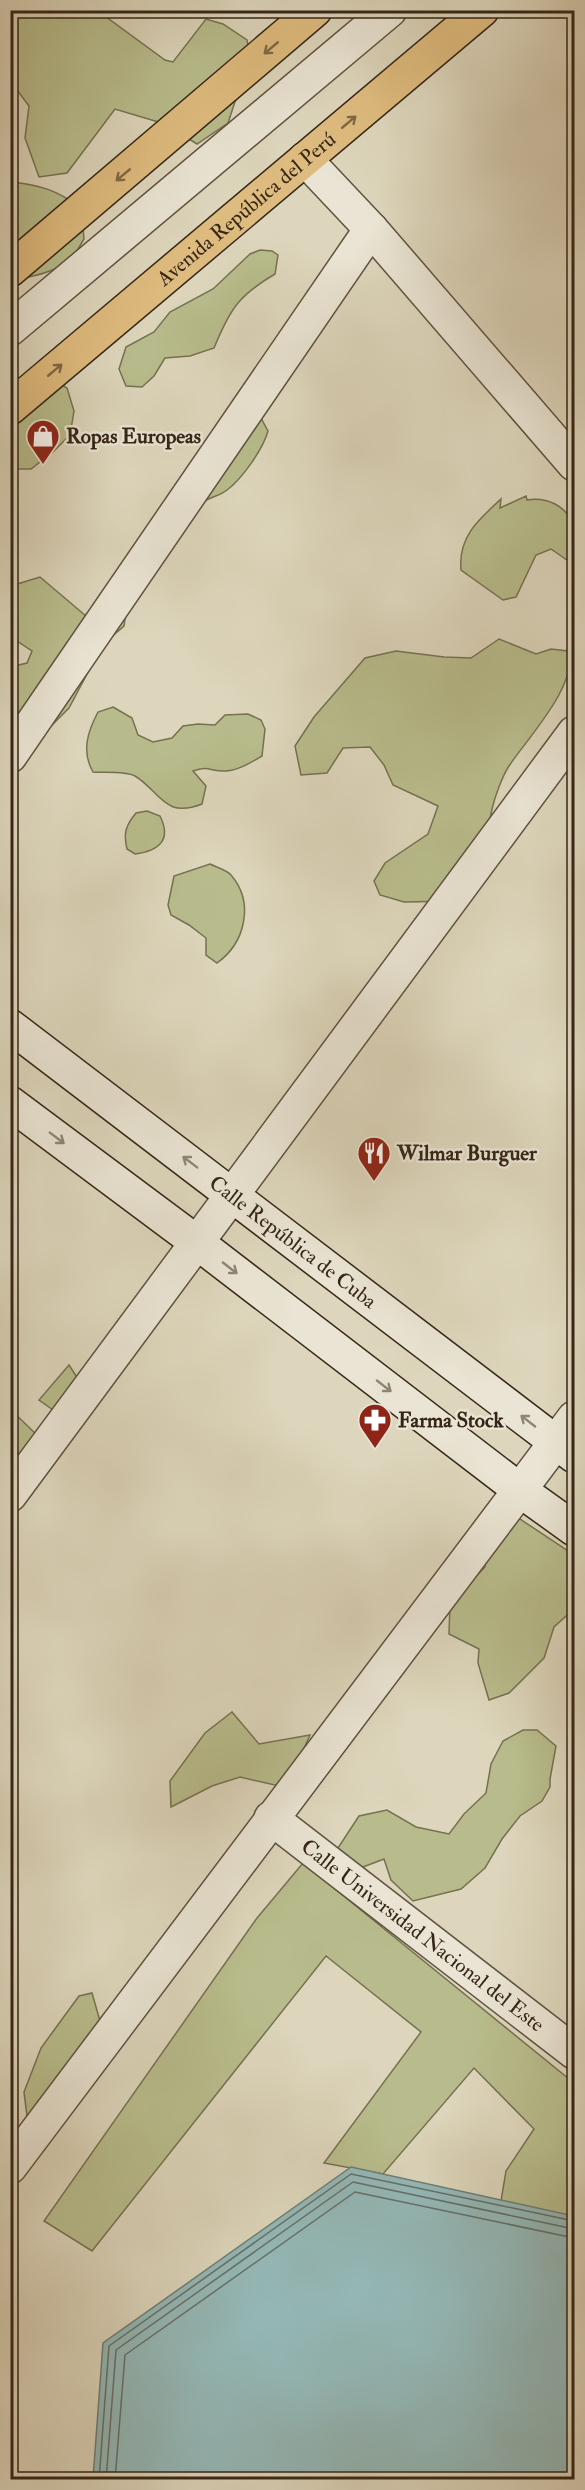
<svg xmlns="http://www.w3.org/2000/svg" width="585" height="2490" viewBox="0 0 585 2490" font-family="'IM FELL Double Pica',serif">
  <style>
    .green { fill: #b8bc8c; stroke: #767152; stroke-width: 1.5 }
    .water { fill: #94b8b7; stroke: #6e7e77; stroke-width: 1.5 }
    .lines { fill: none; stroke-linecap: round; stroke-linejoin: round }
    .shore { stroke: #646f67; stroke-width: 1.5 }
    .minor-casing { stroke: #5f5240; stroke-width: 36 }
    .tertiary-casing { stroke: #5f5240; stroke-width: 36 }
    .secondary-casing { stroke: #352617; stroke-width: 36 }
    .trunk-casing { stroke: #352617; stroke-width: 36 }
    .minor { stroke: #e9e4d3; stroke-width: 33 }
    .tertiary { stroke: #e9e4d3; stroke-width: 33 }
    .secondary { stroke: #e9e4d3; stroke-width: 33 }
    .trunk { stroke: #debb7e; stroke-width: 33 }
    .oneway { stroke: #816945 }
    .oneway2 { stroke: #8f8575 }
    .labels { text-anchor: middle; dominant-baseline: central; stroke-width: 5; stroke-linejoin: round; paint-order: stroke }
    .street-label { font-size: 21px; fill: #352617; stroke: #e9e4d3 }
    .poi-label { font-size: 21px; font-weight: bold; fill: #352617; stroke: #e9e4d3; text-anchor: start }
  </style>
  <rect width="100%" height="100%" fill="#ddd6bc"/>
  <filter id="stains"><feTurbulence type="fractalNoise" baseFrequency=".00333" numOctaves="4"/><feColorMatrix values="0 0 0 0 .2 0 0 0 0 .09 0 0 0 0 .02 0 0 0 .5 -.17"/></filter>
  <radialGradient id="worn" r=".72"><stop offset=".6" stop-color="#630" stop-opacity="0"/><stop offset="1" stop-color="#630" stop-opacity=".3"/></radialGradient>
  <g class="green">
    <polygon points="11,11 98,11 165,60 173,62 206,19 223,24 247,40 250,56 228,123 197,144 165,124 115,109 67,173 39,177 25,138 29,106 11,82"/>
    <path d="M11 182C40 185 57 190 81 208L84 239C80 245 76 254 70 259 55 273 30 277 11 281Z"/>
    <path d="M260 250 272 251 278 255 275 274C239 295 230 309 214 348L190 356 165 358 154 376 142 387 126 386 119 369 126 347 154 332 170 312 213 289 250 254Z"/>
    <polygon points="45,374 67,388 74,411 70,435 53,452 31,469 11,469 11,385"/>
    <path d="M281 388 261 418 268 431C263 449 242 479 227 490 220 496 209 497 202 503L127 606 124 626 103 644 69 708 49 728 11 727 10 667 27 663 32 651 11 637V589L14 585 40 577 86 616Z"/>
    <path d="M526 496 527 500C547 497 566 505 574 526 578 535 575 554 574 565L551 549 536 555 516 597 503 600 461 570C458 537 478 520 501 499L500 508Z"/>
    <path d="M499 639 536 654 551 649 568 651C580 683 526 740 509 766 502 777 495 796 492 809 489 821 490 834 488 846 484 859 462 888 454 901L404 902 380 895 374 881 385 863 428 834 438 806 393 785 384 765 370 747 343 748 327 773 301 775 295 746 314 717 365 658 396 651 444 657 471 658Z"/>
    <path d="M113 707 132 718 138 735 153 742 172 738 183 726 198 724 215 725 225 715 248 714 261 720 265 729 262 756C250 763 239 770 226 771 211 772 209 765 193 771L206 786 202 804C164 819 161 792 135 776 125 771 105 773 93 772 81 751 88 731 98 712Z"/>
    <path d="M147 811 160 816C172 840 159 851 135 854L127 849C123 833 126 825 136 813Z"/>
    <path d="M210 864C216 867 227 870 231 875 255 903 245 943 217 963L206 955V938L189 925 171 915 168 905 174 876Z"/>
    <polygon points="69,1365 93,1402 63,1417 39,1400"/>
    <polygon points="10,1409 36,1434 11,1475"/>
    <polygon points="511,1513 574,1555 574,1609 554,1627 544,1658 509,1693 489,1700 478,1663 479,1649 449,1634 450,1603 485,1567 489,1537"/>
    <polygon points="232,1712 259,1744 310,1735 296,1766 279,1786 240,1777 212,1786 171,1807 170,1781 205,1733"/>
    <polygon points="523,1730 537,1730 556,1746 550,1779 550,1787 542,1801 520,1816 502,1839 485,1868 461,1889 413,1901 391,1880 384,1859 355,1870 338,1848 359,1816 387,1810 416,1827 449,1834 464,1814 486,1793 491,1764 503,1741"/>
    <polygon points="303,1863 574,2083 574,2201 561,2244 497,2225 506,2171 534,2129 474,2068 383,2174 324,2163 421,2032 326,1956 92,2251 44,2221 257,1918"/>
    <polygon points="92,1993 100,2021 56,2107 27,2116 24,2092 41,2048 79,1996"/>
  </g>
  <polygon class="water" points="351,2167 574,2216 574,2479 93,2479 103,2343"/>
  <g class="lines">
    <g class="shore">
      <polyline points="99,2480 109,2346 351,2174 574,2221"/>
      <polyline points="106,2480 116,2350 353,2182 574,2229"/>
      <polyline points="115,2480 125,2355 355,2192 574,2238"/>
    </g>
    <defs>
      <g id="minor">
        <polyline points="305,159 371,229 574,464"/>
        <polyline points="10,756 371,229"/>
        <polyline points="10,1495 574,733"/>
        <path id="s1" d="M271 1818 574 2052"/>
        <polyline points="10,2167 574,1418"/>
      </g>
      <polyline id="tertiary" points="10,329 390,10"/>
      <g id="secondary">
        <path id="s2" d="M10 1026 574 1456"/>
        <polyline points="10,1103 199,1244 521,1491 574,1529"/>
      </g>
      <g id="trunk">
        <polyline points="10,270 315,10"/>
        <path id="s3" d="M10 408 482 10"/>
      </g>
    </defs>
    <use href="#minor" class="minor-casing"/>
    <use href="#tertiary" class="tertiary-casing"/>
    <use href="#secondary" class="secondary-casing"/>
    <use href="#trunk" class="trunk-casing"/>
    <use href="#minor" class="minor"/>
    <use href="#tertiary" class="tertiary"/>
    <use href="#secondary" class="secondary"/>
    <use href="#trunk" class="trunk"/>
  </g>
  <defs><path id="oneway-shaft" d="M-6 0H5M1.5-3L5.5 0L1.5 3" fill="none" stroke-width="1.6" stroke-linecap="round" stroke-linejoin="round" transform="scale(1.5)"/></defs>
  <g class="oneway">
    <use href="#oneway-shaft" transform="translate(271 48) rotate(140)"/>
    <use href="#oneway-shaft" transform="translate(349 122) rotate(-40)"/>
    <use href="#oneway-shaft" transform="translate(123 175) rotate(140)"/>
    <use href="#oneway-shaft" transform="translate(55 370) rotate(-40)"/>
  </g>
  <g class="oneway2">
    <use href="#oneway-shaft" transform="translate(57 1138) rotate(37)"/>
    <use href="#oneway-shaft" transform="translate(190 1162) rotate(-143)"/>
    <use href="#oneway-shaft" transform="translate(230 1268) rotate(38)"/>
    <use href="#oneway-shaft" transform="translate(384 1386) rotate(38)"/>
    <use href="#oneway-shaft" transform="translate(528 1421) rotate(-142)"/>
  </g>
  <defs>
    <symbol id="shop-pin" viewBox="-11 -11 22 30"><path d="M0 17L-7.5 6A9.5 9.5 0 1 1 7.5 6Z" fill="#8f2418" stroke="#e9e4d3"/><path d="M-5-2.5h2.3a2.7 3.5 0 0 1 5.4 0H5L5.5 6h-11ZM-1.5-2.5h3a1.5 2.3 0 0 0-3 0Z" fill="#fff"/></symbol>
    <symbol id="restaurant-pin" viewBox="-11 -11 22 30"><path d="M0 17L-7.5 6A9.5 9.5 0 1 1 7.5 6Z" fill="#8f2418" stroke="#e9e4d3"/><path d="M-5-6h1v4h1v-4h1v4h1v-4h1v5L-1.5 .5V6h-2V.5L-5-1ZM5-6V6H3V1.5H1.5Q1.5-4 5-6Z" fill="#fff"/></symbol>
    <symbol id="pharmacy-pin" viewBox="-11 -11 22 30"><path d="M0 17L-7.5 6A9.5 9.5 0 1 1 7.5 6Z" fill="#8f2418" stroke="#e9e4d3"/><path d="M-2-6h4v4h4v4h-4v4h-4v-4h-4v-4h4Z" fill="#fff"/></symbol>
  </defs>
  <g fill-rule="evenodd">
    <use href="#shop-pin" x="24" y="417" width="38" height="52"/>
    <use href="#restaurant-pin" x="355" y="1134" width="38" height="52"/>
    <use href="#pharmacy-pin" x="356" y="1401" width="38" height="52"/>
  </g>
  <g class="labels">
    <g class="street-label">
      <text stroke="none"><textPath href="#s3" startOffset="309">Avenida República del Perú</textPath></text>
      <text stroke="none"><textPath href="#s2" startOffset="356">Calle República de Cuba</textPath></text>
      <text stroke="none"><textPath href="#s1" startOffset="192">Calle Universidad Nacional del Este</textPath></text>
    </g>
    <g class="poi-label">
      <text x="66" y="436">Ropas Europeas</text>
      <text x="397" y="1153">Wilmar Burguer</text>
      <text x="398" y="1420">Farma Stock</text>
    </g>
  </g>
  <rect width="585" height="2490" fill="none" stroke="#ddd6bc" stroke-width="36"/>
  <rect x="12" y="12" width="561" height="2466" fill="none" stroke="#352617" stroke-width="3"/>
  <rect x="18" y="18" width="549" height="2454" fill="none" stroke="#352617" stroke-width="1.5"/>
  <rect width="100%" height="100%" filter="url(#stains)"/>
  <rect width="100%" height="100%" fill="url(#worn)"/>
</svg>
